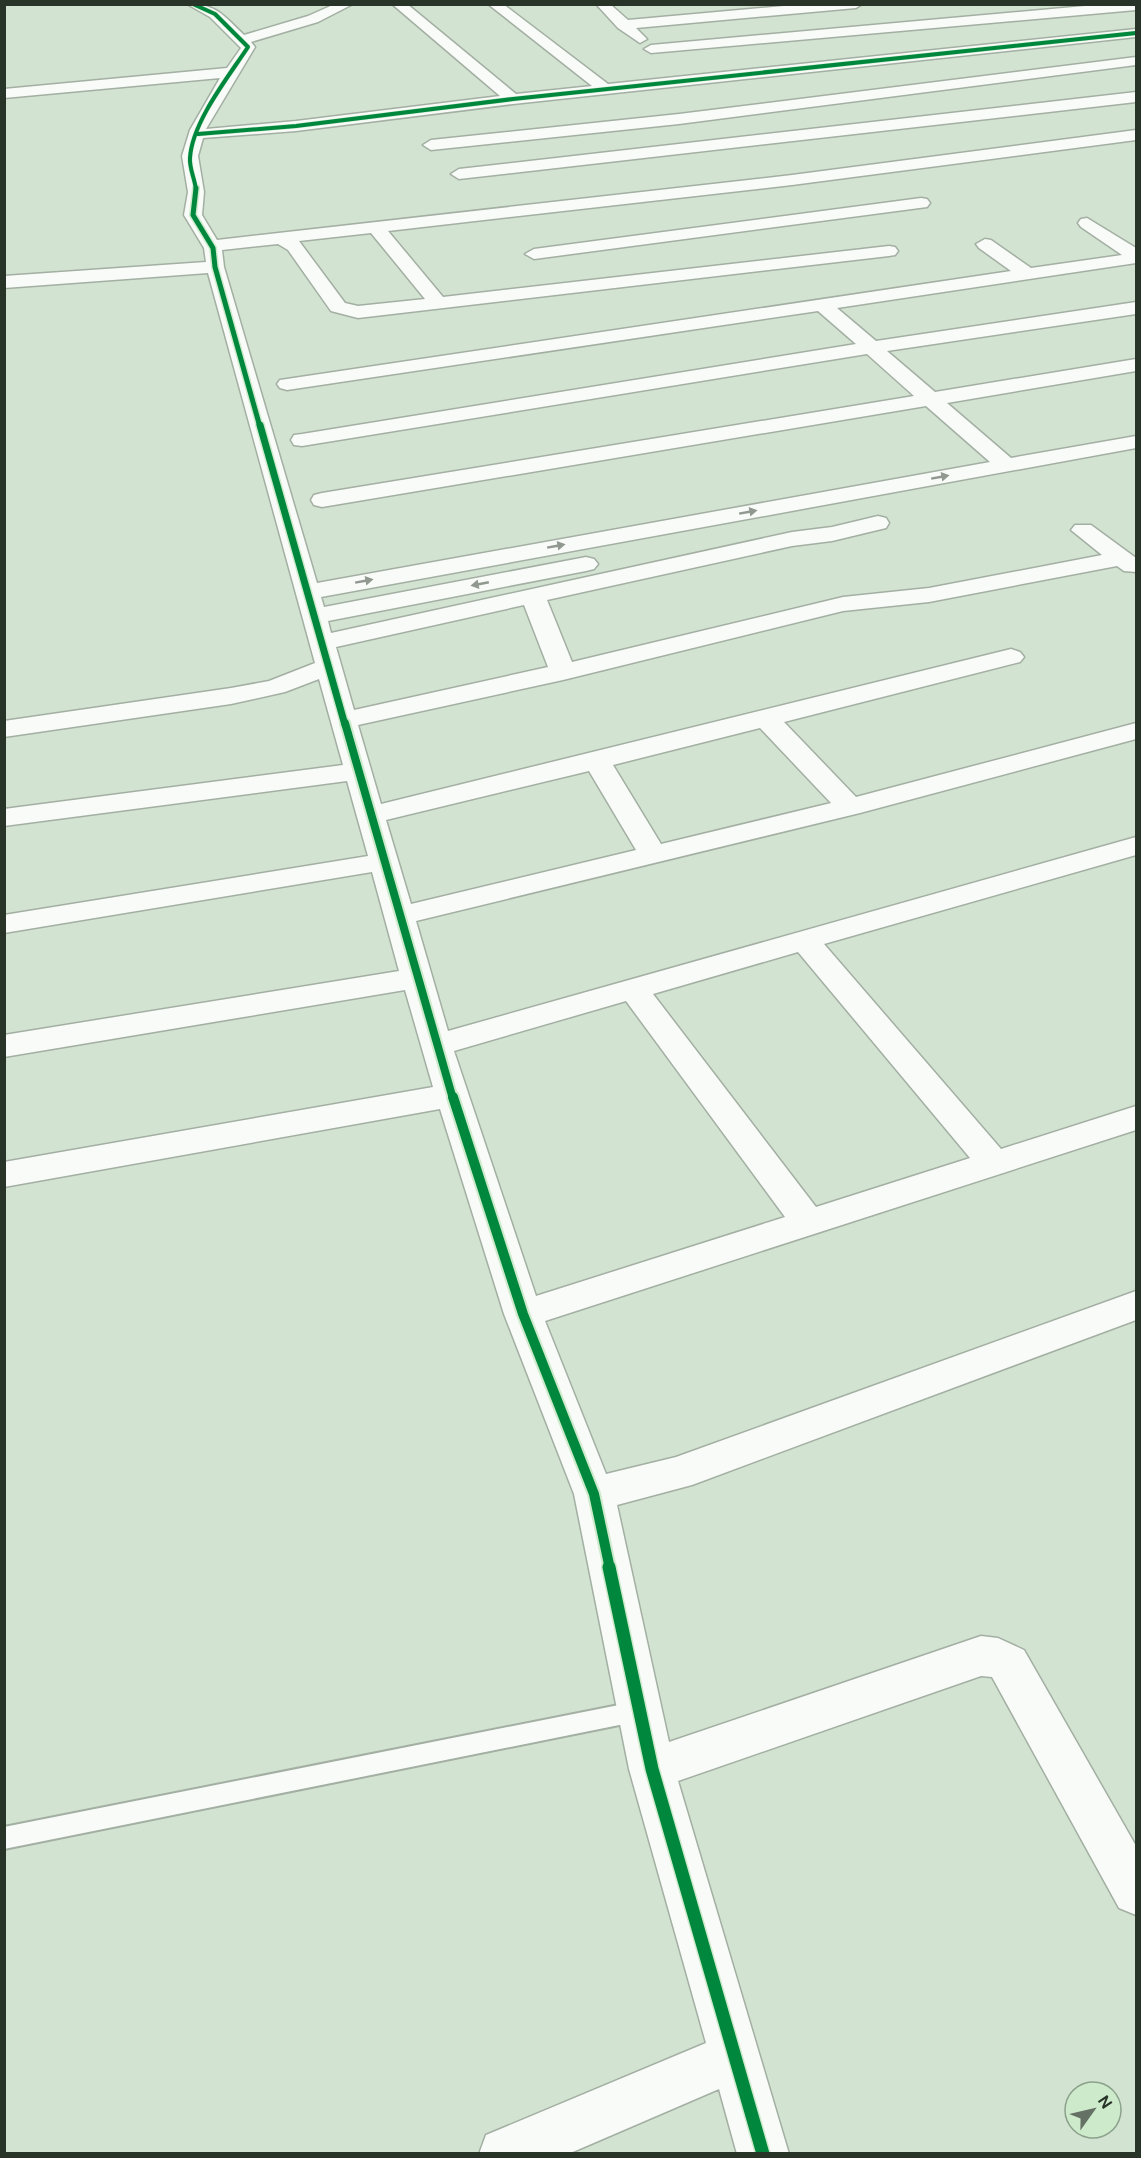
<svg xmlns="http://www.w3.org/2000/svg" width="1141" height="2158" viewBox="0 0 1141 2158" font-family="'DM Sans',sans-serif">
  <style>
    .lines { fill: none; stroke-linecap: round; stroke-linejoin: round }
    .lane-casing { stroke: #a3afa2; stroke-width: 4 }
    .street-casing { stroke: #a3afa2; stroke-width: 3 }
    .lane { fill: #f8fbf8; fill-rule: evenodd }
    .street { fill: #f8fbf8; fill-rule: evenodd }
    .cycleway-far5-casing { stroke: #cdeacb; stroke-width: 5 }
    .cycleway-far4-casing { stroke: #cdeacb; stroke-width: 8 }
    .cycleway-far3-casing { stroke: #cdeacb; stroke-width: 10 }
    .cycleway-far2-casing { stroke: #cdeacb; stroke-width: 12 }
    .cycleway-far1-casing { stroke: #cdeacb; stroke-width: 14 }
    .cycleway-casing { stroke: #cdeacb; stroke-width: 16 }
    .cycleway-far5 { stroke: #00873e; stroke-width: 4 }
    .cycleway-far4 { stroke: #00873e; stroke-width: 5 }
    .cycleway-far3 { stroke: #00873e; stroke-width: 7 }
    .cycleway-far2 { stroke: #00873e; stroke-width: 8 }
    .cycleway-far1 { stroke: #00873e; stroke-width: 10 }
    .cycleway { stroke: #00873e; stroke-width: 13 }
    .oneway { fill: #909890 }
  </style>
  <rect width="100%" height="100%" fill="#d3e3d2"/>
  <g class="lines">
    <defs>
      <polygon id="lane" points="639,1701 647,1704 650,1711 647,1718 639,1721 4,1849 4,1827"/>
      <g id="street">
        <path d="M187 4C217 4 223 15 244 35L308 16 335 4H353L318 22 251 42 255 47 206 129 296 121 500 96 392 4H407L516 94 592 86 488 4H503L608 84 1136 29V37L513 104 296 131 203 138 198 156 204 192 202 215 217 240 792 175 1136 130V140L792 185 388 231 443 297 889 246 895 247 898 251 895 255 889 256 358 318 331 311 288 250 278 244 222 250 224 267 317 583 990 462 926 406 322 507 314 505 311 500 314 495 322 493 914 396 867 354 302 446 294 445 291 440 294 435 302 434 856 344 818 311 287 390 280 388 277 384 280 380 1011 271 979 248 976 244 985 239 991 240 1031 268 1122 255 1081 227 1078 223 1081 219 1087 218 1136 248V263L837 308 876 341 1136 302V314L887 351 935 392 1136 359V371L947 403 1011 458 1136 436V448L321 597 324 607 586 557 594 559 598 564 594 569 586 571 328 621 331 633 792 532 832 527 878 516 886 518 889 523 886 528 832 541 792 546 547 600 572 662 843 597 929 588 1102 555 1071 530 1075 525H1091L1136 558V572L1124 571 1117 566 929 602 843 611 563 680 358 725 381 804 1011 649 1020 652 1024 657 1020 662 784 722 856 797 1136 723V739L860 813 416 921 448 1031 1136 837V855L824 944 1001 1149 1136 1106V1130L545 1321 606 1474 676 1457 1136 1291V1320L692 1485 617 1505 669 1742 981 1636 998 1638 1024 1650 1136 1846V1915L1119 1908 992 1677 981 1676 678 1781 789 2154H737L719 2089 568 2154H479L486 2135 706 2043 629 1769 574 1494 504 1314 440 1109 4 1187V1162L433 1087 405 990 4 1057V1035L399 971 372 872 4 933V915L368 856 347 781 4 826V809L343 765 319 679 285 692 231 704 4 737V721L231 688 269 681 315 663 208 273 4 288V276L206 262 204 248 184 215 188 192 182 156 190 130 220 78 4 98V89L227 68 241 48 210 17ZM371 233 425 299 358 306 345 303 299 241ZM524 605 548 667 354 710 336 647ZM760 728 831 803 661 844 613 765ZM589 771 636 850 411 904 386 820ZM798 952 970 1158 816 1207 653 994ZM626 1001 785 1217 536 1296 454 1051Z"/>
        <polygon points="596,4 610,4 628,20 805,4 862,4 856,8 636,28 647,39 640,43 618,28"/>
        <polygon points="1107,4 1136,4 1136,10 651,53 644,49 651,45"/>
        <polygon points="1136,57 1136,65 679,124 431,150 423,145 431,140 679,114"/>
        <polygon points="1136,92 1136,102 459,179 451,174 459,169"/>
        <polygon points="921,198 927,199 930,203 927,207 534,259 525,254 534,249"/>
      </g>
    </defs>
    <use href="#lane" class="lane-casing"/>
    <use href="#street" class="street-casing"/>
    <use href="#lane" class="lane"/>
    <use href="#street" class="street"/>
    <defs>
      <g id="cycleway-far5">
        <path d="M193 4 215 14 248 47C229 76 192 122 190 158 189 168 195 179 196 190"/>
        <polyline points="198,134 296,126 513,99 1136,33"/>
      </g>
      <polyline id="cycleway-far4" points="196,188 193,215 213,248 215,267 260,427"/>
      <polyline id="cycleway-far3" points="260,425 345,725"/>
      <polyline id="cycleway-far2" points="345,723 453,1099"/>
      <polyline id="cycleway-far1" points="453,1097 523,1314 594,1494 610,1569"/>
      <polyline id="cycleway" points="609,1567 652,1769 763,2154"/>
    </defs>
    <use href="#cycleway-far5" class="cycleway-far5-casing"/>
    <use href="#cycleway-far4" class="cycleway-far4-casing"/>
    <use href="#cycleway-far3" class="cycleway-far3-casing"/>
    <use href="#cycleway-far2" class="cycleway-far2-casing"/>
    <use href="#cycleway-far1" class="cycleway-far1-casing"/>
    <use href="#cycleway" class="cycleway-casing"/>
    <use href="#cycleway-far5" class="cycleway-far5"/>
    <use href="#cycleway-far4" class="cycleway-far4"/>
    <use href="#cycleway-far3" class="cycleway-far3"/>
    <use href="#cycleway-far2" class="cycleway-far2"/>
    <use href="#cycleway-far1" class="cycleway-far1"/>
    <use href="#cycleway" class="cycleway"/>
  </g>
  <defs><path id="oneway-solid" d="M-6-.8H1V-3.2L6.5 0L1 3.2V.8H-6Z" transform="scale(1.5)"/></defs>
  <g class="oneway">
    <use href="#oneway-solid" transform="translate(940 477) rotate(-10)"/>
    <use href="#oneway-solid" transform="translate(748 512) rotate(-10)"/>
    <use href="#oneway-solid" transform="translate(556 546) rotate(-10)"/>
    <use href="#oneway-solid" transform="translate(364 581) rotate(-10)"/>
    <use href="#oneway-solid" transform="translate(480 584) rotate(169)"/>
  </g>
  <rect width="1141" height="2158" fill="none" stroke="#293428" stroke-width="12"/>
  <g transform="translate(1093 2110) rotate(56)"><circle r="28" fill="#cdeacb" stroke="#8ba18a" stroke-width="1.5"/>
  <path d="M0-4.5L10 22L0 15L-10 22Z" fill="#647164"/>
  <text y="-9" font-size="16" font-weight="bold" text-anchor="middle" fill="#293428">N</text>
  </g>
</svg>
